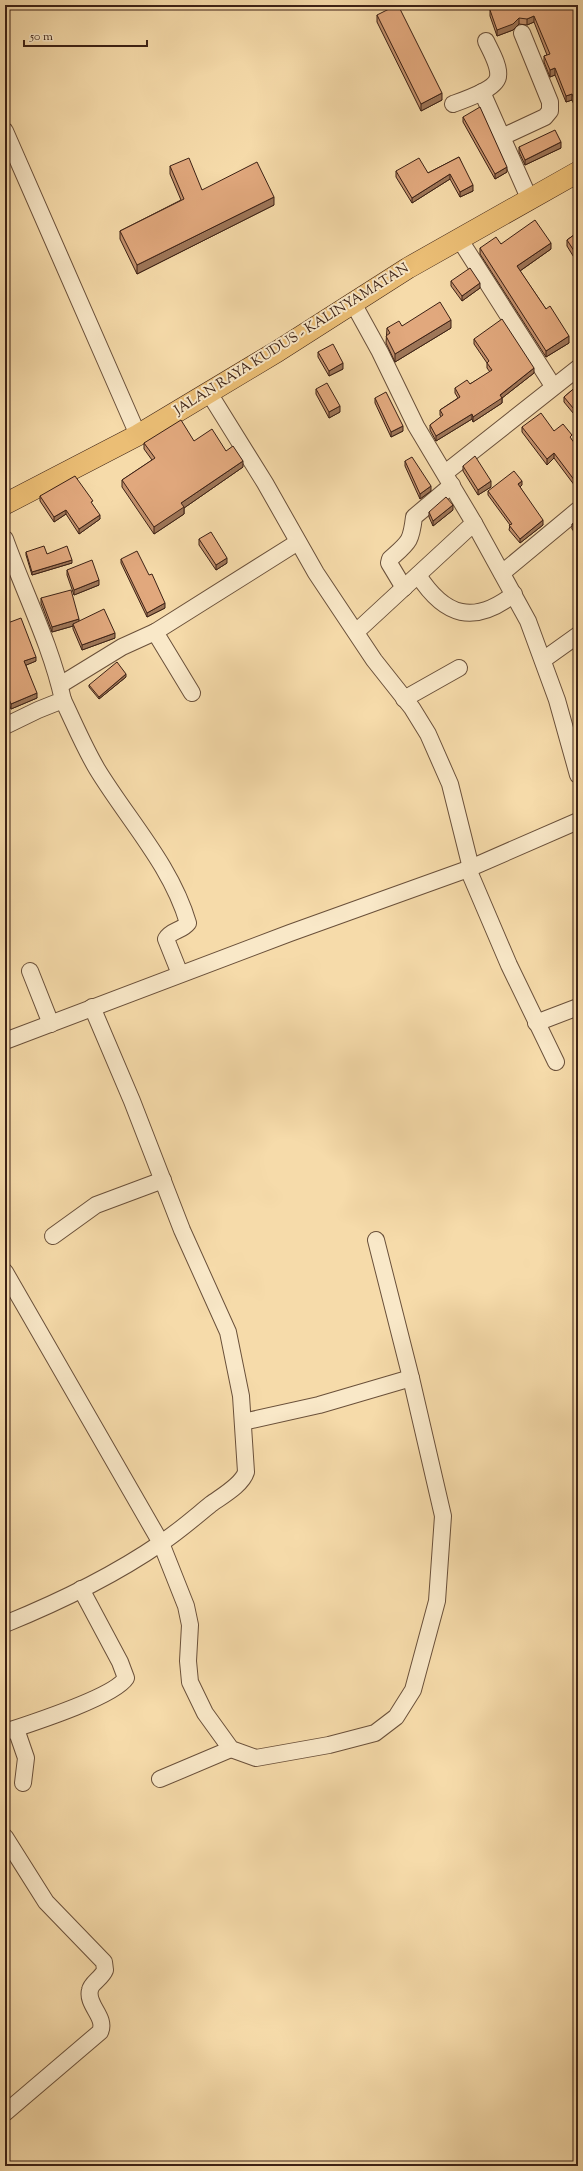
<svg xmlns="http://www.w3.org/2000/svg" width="583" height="2171" viewBox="0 0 583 2171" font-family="'Sorts Mill Goudy',serif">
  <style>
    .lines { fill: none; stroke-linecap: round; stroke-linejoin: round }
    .minor-casing { stroke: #6a503a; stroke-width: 18 }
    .major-casing { stroke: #3c2115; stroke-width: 22 }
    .minor { stroke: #f9e8c8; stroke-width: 16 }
    .major { stroke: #ebbe75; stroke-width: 21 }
    .wall { fill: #c2906c; stroke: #3c2115 }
    .shaded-wall { fill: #9e7658; stroke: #3c2115 }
    .building { fill: #e1a87d; stroke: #3c2115 }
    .labels { text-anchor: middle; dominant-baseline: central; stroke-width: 4; stroke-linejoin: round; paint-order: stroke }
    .street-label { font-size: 14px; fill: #3c2115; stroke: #f9e8c8 }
  </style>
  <rect width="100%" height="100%" fill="#f6dbaa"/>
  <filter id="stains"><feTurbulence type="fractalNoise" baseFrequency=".005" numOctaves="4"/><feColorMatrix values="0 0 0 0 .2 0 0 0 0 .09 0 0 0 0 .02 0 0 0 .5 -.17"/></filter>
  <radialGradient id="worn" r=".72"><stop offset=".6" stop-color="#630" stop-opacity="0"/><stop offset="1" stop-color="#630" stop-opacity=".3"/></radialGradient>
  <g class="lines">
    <defs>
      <g id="minor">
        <polyline points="482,92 529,198"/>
        <path d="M453 104C464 100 496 89 498 77 500 66 490 50 486 41"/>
        <polyline points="5,131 138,435"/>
        <polyline points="502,137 545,117 550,111 550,102 522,33"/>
        <polyline points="460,240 553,386"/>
        <polyline points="353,303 380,352 416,426 474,523 528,621 557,700 578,775"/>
        <polyline points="209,393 265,483 316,573 374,660 412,708 428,734 450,784 471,868"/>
        <polyline points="445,473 578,368"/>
        <path d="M5 539C24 592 51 645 63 700L38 710 5 726"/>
        <polyline points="502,573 578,510"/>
        <path d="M418 575C445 617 474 625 514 594"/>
        <path d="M404 588 389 563 390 559C409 542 411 542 414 517L452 485"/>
        <polyline points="155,632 192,693"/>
        <polyline points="356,632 474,523"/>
        <polyline points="543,660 578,635"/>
        <polyline points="60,685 122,647 155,632 298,542"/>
        <polyline points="404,699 459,668"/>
        <path d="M63 700C74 723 84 747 97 769 128 820 171 865 188 923 182 931 171 930 166 939L180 974"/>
        <polyline points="468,869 509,965 556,1062"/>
        <polyline points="30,971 51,1024"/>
        <polyline points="536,1023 578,1007"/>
        <polyline points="5,1041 290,933 468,869 578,821"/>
        <polyline points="53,1236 96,1205 163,1180"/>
        <polyline points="5,1272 161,1543 186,1606 190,1625 188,1661 190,1682 205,1713 231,1749 256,1758 329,1745 375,1733 396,1717 413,1690 437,1601 443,1516 411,1378 376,1240"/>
        <polyline points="243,1422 319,1405 411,1378"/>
        <path d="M5 1624C59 1602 113 1576 161 1543 178 1532 195 1517 211 1504 222 1496 242 1485 246 1472L241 1396 228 1332 182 1230 132 1101 92 1007"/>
        <polyline points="16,1729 26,1758 23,1783"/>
        <path d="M5 1732C29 1724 114 1697 126 1678L120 1662 81 1589"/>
        <polyline points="160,1779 231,1749"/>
        <path d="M5 1837 46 1902 104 1962 105 1970C102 1978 91 1983 90 1990 86 2005 107 2017 100 2032L5 2113"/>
      </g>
      <polyline id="major" points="5,504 138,435 278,351 408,268 578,172"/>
    </defs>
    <use href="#minor" class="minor-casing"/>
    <use href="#major" class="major-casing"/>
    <use href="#minor" class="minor"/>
    <use href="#major" class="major"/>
  </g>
  <g class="wall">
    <polygon points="578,5 578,38 577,39 578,42 578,114 572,100 566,102 555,75 550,77 544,62 544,56 547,55 534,22 527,25 519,24 513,30 497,36 490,16 490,10"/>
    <polygon points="377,15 442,100 421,111 377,22"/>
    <polygon points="463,117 507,172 495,179 463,122"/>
    <polygon points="519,147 561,148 525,165 519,152"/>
    <polygon points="459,157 473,191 460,197 450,179 412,203 396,177 396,171 428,173"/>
    <polygon points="170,166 202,190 274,205 137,274 120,239 120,231 181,200 170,174"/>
    <polygon points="578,232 578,264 567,246 567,240"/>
    <polygon points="501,244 551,249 520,271 569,343 546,357 480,254 480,248"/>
    <polygon points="451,281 480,288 462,301 451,286"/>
    <polygon points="402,326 451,328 395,362 386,343 387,328"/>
    <polygon points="474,339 534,373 502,398 502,403 473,422 472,419 436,441 430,430 430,425 441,417 440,415 440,410 458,398 455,393 455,388 470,384 490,372 487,368 487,363 474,344"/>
    <polygon points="318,352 343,369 329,376 318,357"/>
    <polygon points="578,385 578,419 564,402 564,397"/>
    <polygon points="316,389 340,412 329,418 316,394"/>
    <polygon points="375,398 403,431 391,437 375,403"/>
    <polygon points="522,427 554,431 572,440 578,448 575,486 554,458 547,465 522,432"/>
    <polygon points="194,441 226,451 243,467 184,508 184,514 154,534 122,487 122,480 152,460 144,449 144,443"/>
    <polygon points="405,461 431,491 420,499 405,466"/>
    <polygon points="463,466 491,487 478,495 463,471"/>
    <polygon points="522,485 520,487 543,525 520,543 509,530 510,525 488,495 488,491"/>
    <polygon points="40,496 93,505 100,519 79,534 66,514 54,522 40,501"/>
    <polygon points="453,510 433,526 429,517 429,512"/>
    <polygon points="578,520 578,537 572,529 572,524"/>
    <polygon points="199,539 227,563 216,570 199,545"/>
    <polygon points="26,552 47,554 72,563 32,575 26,555"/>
    <polygon points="121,559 165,608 147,617 121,563"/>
    <polygon points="67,570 99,585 74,595 67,575"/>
    <polygon points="41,598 79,621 115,638 82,650 73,629 73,626 52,632 41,603"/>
    <polygon points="5,624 36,661 26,665 37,698 11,709 5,695 5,644 6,644 5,641"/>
    <polygon points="126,677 99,699 89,687 89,685"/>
  </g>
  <g class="shaded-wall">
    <polygon points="534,16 534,22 527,25 527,19"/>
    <polygon points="519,18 519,24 513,30 497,36 497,30"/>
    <polygon points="578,32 578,38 575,40 575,34"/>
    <polygon points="555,68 555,75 550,77 550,70"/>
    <polygon points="442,93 442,100 421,111 421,104"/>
    <polygon points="572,94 572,100 566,102 566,96"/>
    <polygon points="561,142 561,148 525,165 525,160"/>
    <polygon points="507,167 507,172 495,179 495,174"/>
    <polygon points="450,174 450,179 412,203 412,198"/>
    <polygon points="473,185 473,191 460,197 460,192"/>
    <polygon points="274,197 274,205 137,274 137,265"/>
    <polygon points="551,243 551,249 517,273 517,266"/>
    <polygon points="480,283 480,288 462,301 462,296"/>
    <polygon points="451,320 451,328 395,362 395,354"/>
    <polygon points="569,336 569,343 546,357 546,351"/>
    <polygon points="343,363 343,369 329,376 329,371"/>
    <polygon points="534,368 534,373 502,398 502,403 473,422 473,417"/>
    <polygon points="340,406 340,412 329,418 329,412"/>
    <polygon points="472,414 472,419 436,441 436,436"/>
    <polygon points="403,426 403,431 391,437 391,432"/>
    <polygon points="554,453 554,458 547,465 547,459"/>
    <polygon points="243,461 243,467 184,508 184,514 154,534 154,527 181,503"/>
    <polygon points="578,478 578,484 575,486 575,481"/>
    <polygon points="491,481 491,487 478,495 478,490"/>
    <polygon points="522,481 522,485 518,489 518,484"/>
    <polygon points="431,486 431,491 420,499 420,494"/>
    <polygon points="453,505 453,510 433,526 433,521"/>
    <polygon points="66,510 66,514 54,522 54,517"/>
    <polygon points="100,515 100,519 79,534 79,529"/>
    <polygon points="543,520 543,525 520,543 520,539"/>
    <polygon points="227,558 227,563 216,570 216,565"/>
    <polygon points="72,560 72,563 32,575 32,572"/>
    <polygon points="99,580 99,585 74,595 74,590"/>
    <polygon points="165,603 165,608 147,617 147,613"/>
    <polygon points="79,619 79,624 73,624 73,626 52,632 52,627"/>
    <polygon points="115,633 115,638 82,650 82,645"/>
    <polygon points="36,657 36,661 24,666 24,661"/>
    <polygon points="126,674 126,677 99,699 99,697"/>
    <polygon points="37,693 37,698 11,709 11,704"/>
  </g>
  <g class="building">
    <polygon points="397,5 398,5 442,93 421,104 377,15"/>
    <polygon points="504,5 578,5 578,32 575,34 578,42 578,107 572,94 566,96 555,68 550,70 544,56 550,54 534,16 527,19 519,18 513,24 497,30 490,10"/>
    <polygon points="480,107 507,167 495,174 463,117"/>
    <polygon points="555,130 561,142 525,160 519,147"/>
    <polygon points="459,157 473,185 460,192 450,174 412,198 396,171 419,158 428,173"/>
    <polygon points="189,158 202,190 257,162 274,197 137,265 120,231 184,199 170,166"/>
    <polygon points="535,220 551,243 517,266 546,309 550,306 569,336 546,351 480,248 496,237 501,244"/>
    <polygon points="578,232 578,257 567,240"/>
    <polygon points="470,268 480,283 462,296 451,281"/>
    <polygon points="440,302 451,320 395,354 386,336 390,333 387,328 399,321 402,326"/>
    <polygon points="502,319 534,368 500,395 502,398 473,417 472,414 436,436 430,425 443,415 440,410 460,397 455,388 467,380 470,384 492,370 487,363 489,361 474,339"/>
    <polygon points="333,344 343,363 329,371 318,352"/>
    <polygon points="327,383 340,406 329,412 316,389"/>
    <polygon points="578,385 578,414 564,397"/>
    <polygon points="386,392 403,426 391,432 375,398"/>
    <polygon points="541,413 554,431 563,424 572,435 570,437 578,448 578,478 575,481 554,453 547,459 522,427"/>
    <polygon points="181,420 194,441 212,429 226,451 233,446 243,461 181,503 184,507 154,527 122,480 155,458 144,443"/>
    <polygon points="475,456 491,481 478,490 463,466"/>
    <polygon points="412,457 431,486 420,494 405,461"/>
    <polygon points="514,471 522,481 518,484 543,520 520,539 509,525 512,524 488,491"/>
    <polygon points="75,476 93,501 91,502 100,515 79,529 66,510 54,517 40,496"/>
    <polygon points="446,497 453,505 433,521 429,512"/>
    <polygon points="578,520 578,532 572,524"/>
    <polygon points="211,532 227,558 216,565 199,539"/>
    <polygon points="44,546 47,554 67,546 72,560 32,572 26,552"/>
    <polygon points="137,551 149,575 152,574 165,603 147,613 121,559"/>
    <polygon points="92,560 99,580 74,590 67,570"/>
    <polygon points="71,590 79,619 52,627 41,598"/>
    <polygon points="104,609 115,633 82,645 73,624"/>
    <polygon points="21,618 36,657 24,661 37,693 11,704 5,690 5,644 8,643 5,636 5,624"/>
    <polygon points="117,662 126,674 99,697 89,685"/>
  </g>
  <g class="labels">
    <g class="street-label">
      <text transform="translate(292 340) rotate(-32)">JALAN RAYA KUDUS - KALINYAMATAN</text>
    </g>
  </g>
  <rect width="583" height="2171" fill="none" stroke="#f6dbaa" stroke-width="20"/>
  <rect x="6" y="6" width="571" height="2159" fill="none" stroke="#3c2115" stroke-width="2"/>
  <rect x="10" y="10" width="563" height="2151" fill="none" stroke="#3c2115"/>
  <path d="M24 40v6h123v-6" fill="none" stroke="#3c2115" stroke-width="2"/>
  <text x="30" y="40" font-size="12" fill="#3c2115" stroke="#f9e8c8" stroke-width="3" paint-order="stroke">50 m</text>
  <rect width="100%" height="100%" filter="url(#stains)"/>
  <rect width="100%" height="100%" fill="url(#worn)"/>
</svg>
